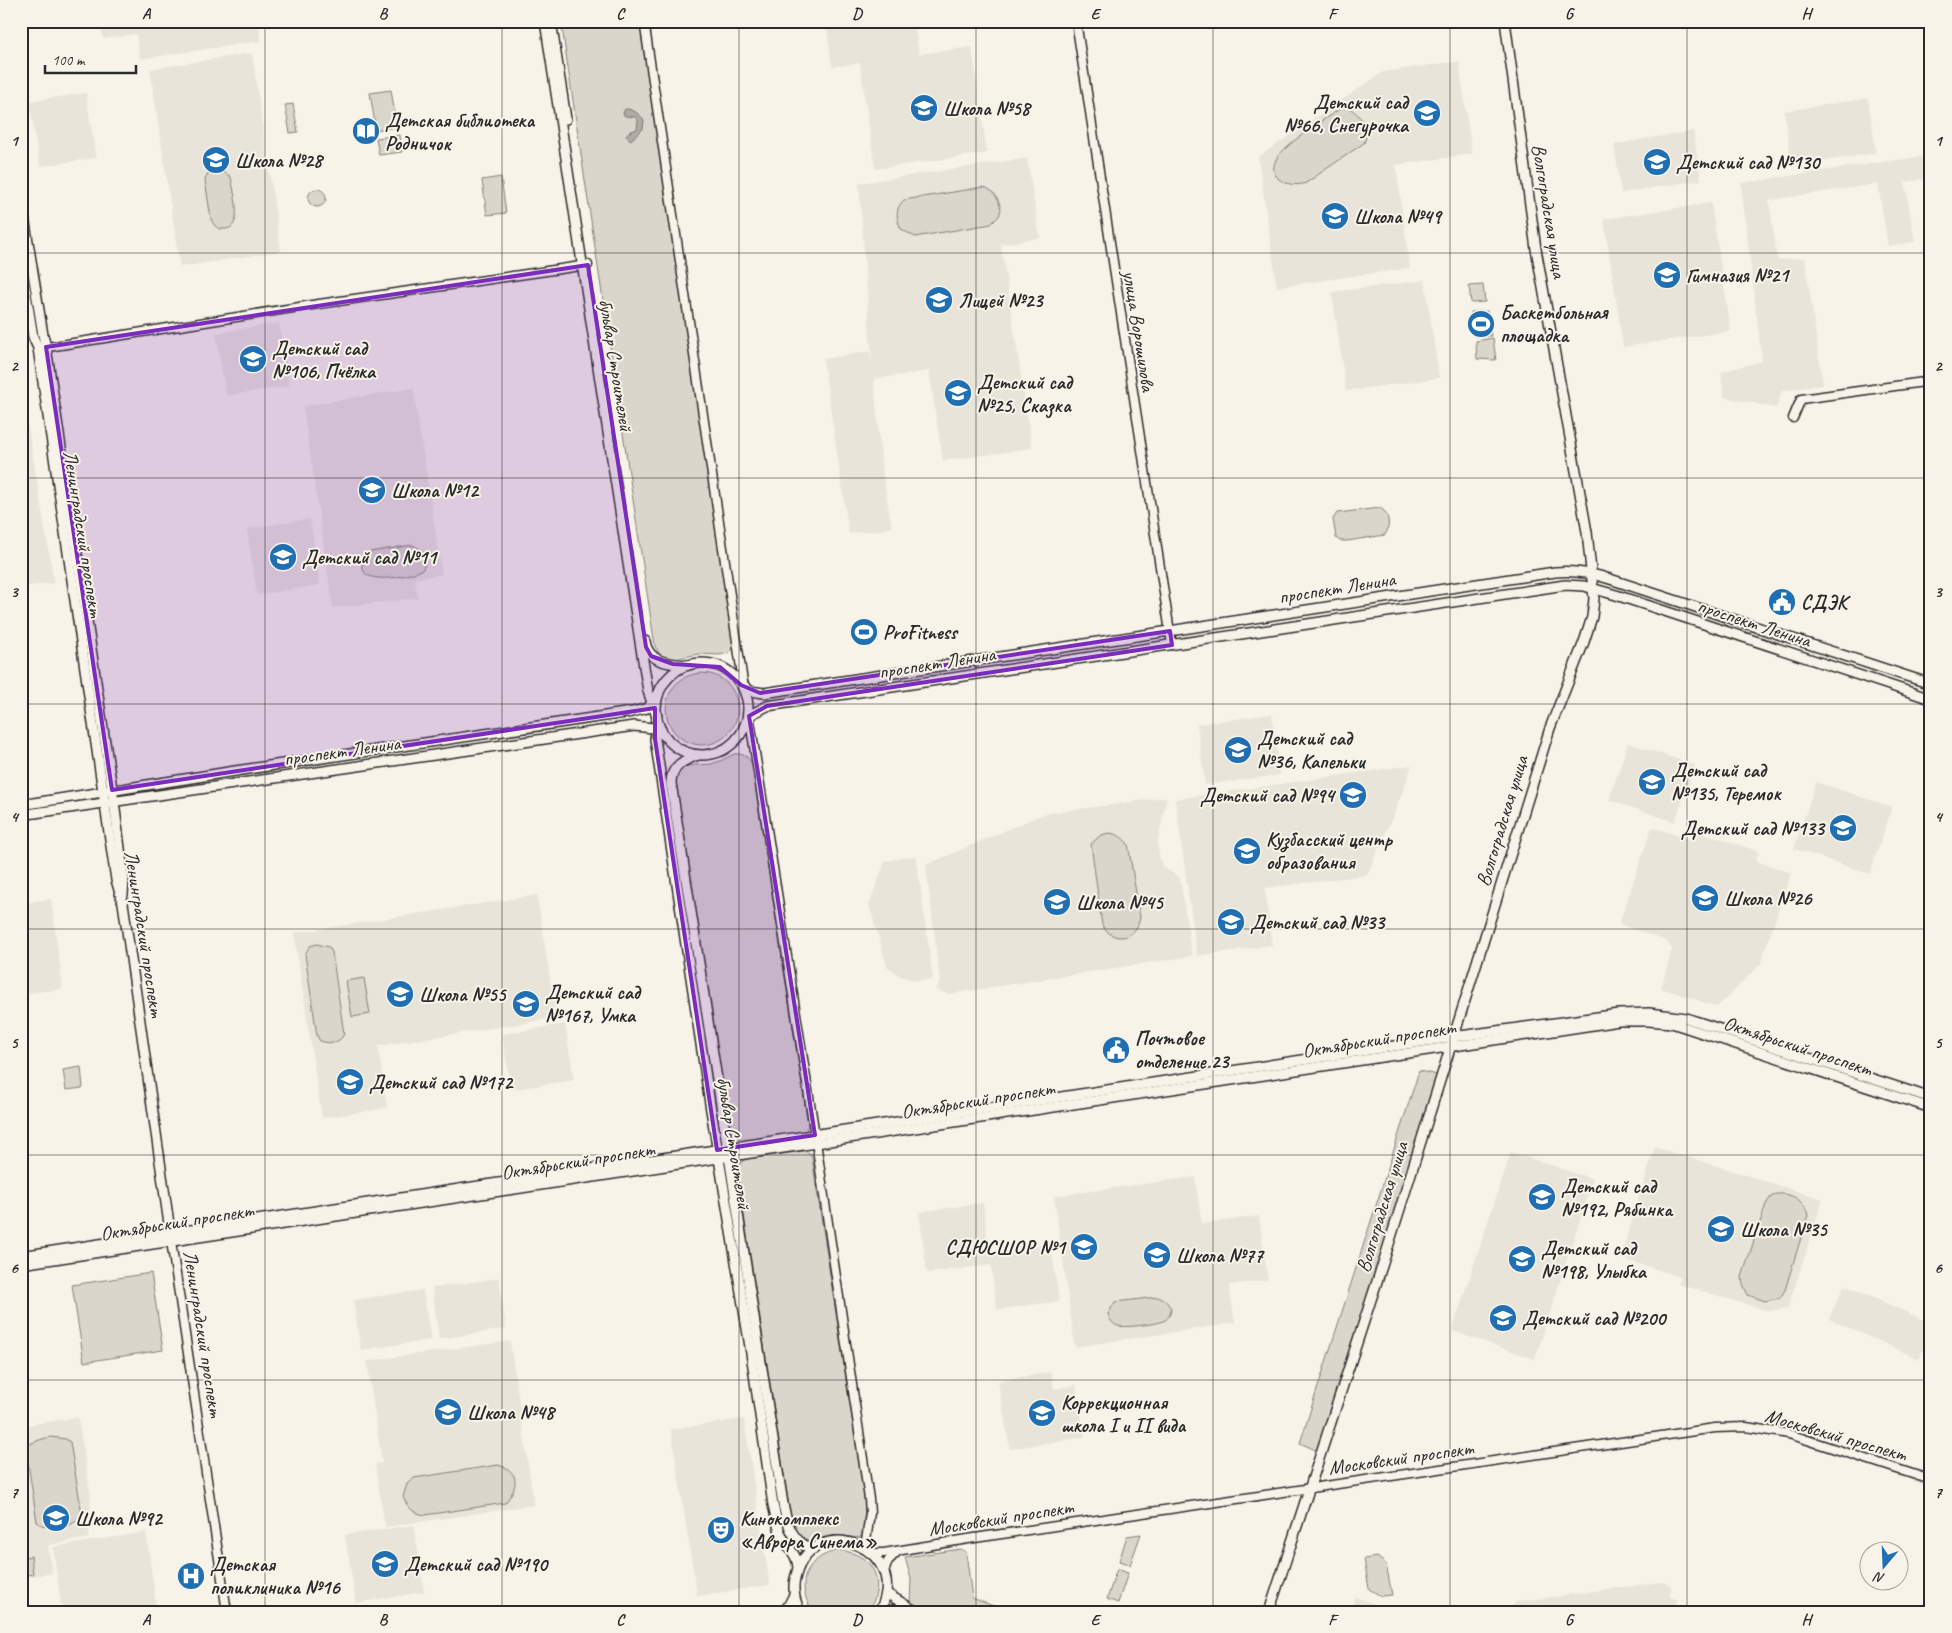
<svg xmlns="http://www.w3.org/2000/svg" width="1952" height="1633" viewBox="0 0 1952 1633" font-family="Caveat,sans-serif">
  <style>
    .built { fill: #e8e4da }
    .green { fill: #dad6cc; stroke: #82807c }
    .water { fill: #afaca4; stroke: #7a7874 }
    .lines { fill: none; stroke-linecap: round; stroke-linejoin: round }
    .minor-casing { stroke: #2b2b2b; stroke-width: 11 }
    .major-casing { stroke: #2b2b2b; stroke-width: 12 }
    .minor { stroke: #f7f3e8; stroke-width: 8 }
    .major { stroke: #f7f3e8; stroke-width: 9 }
    .marked { fill: #7b2cbf; fill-opacity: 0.2; stroke: #7b2cbf; stroke-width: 4; stroke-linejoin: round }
    .grid { fill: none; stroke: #2b2b2b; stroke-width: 1; stroke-opacity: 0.55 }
    .labels { text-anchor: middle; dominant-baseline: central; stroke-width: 4; stroke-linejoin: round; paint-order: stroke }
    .poi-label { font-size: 20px; font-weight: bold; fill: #2b2b2b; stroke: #f7f3e8; text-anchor: start }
    .street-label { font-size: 20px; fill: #2b2b2b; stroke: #f7f3e8 }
    .neatline { fill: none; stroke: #2b2b2b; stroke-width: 2 }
    .grid-label { font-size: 16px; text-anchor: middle; font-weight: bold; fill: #2b2b2b }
  </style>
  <rect width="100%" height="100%" fill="#f7f3e8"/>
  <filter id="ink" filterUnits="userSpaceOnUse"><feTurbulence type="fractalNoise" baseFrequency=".02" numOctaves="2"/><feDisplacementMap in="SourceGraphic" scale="10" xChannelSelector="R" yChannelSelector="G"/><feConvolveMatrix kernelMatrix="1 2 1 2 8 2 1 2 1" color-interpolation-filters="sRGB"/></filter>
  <g filter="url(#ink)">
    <g class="built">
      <polygon points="100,21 258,21 261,41 140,59 136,34 103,39"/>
      <polygon points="826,21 914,21 919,54 972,47 987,153 875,169 860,63 832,67"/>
      <polygon points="252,53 281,251 180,267 150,69"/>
      <polygon points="1459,61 1472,154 1396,165 1410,268 1277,287 1258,157 1383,72"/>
      <polygon points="86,93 96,158 40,166 29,101"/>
      <polygon points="1868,98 1876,153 1792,166 1784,111"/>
      <polygon points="1693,131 1701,180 1621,193 1614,144"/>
      <polygon points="1931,155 1931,178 1905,182 1915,242 1888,246 1878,184 1769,200 1777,260 1805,258 1823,385 1782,391 1776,408 1724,397 1721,372 1762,361 1741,183"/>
      <polygon points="1027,158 1040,238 1001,244 1032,448 943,461 929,371 874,379 882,470 892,528 849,534 823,359 870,351 872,365 859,183"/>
      <polygon points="1711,203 1731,331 1623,347 1604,219"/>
      <polygon points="1425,280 1439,378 1346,391 1332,292"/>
      <polygon points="279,323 289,386 226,396 216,333"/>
      <polygon points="21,385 54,583 21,587"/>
      <polygon points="413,388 442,574 415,579 418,598 333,608 303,406"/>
      <polygon points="310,519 320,585 257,595 247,529"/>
      <polygon points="1272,714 1280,775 1205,785 1197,724"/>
      <polygon points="1628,743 1695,765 1675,822 1609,800"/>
      <polygon points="1412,765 1396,809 1367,875 1265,888 1272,945 1197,956 1175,799"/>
      <polygon points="1816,782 1892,807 1870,874 1794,849"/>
      <polygon points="1167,797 1157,845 1162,866 1180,878 1192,956 949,994 935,990 940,982 926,865 1043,814"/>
      <polygon points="1652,827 1693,840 1697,831 1758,851 1756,861 1791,873 1760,965 1717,1007 1661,988 1672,949 1666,941 1619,924"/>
      <polygon points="916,855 933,979 916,981 900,976 887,966 869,905 885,861"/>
      <polygon points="537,895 556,1018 378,1046 387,1108 322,1118 294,933"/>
      <polygon points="51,899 63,989 21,994 21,903"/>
      <polygon points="565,1024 574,1080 511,1090 502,1034"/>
      <polygon points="1655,1147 1823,1199 1788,1308 1769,1311 1678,1284 1681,1277 1620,1258"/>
      <polygon points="1511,1152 1593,1179 1535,1359 1452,1331"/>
      <polygon points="1195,1177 1202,1224 1259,1216 1268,1280 1229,1285 1235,1323 1075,1347 1054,1196"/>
      <polygon points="983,1203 989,1252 1051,1244 1059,1301 997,1310 991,1265 927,1273 919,1212"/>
      <polygon points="499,1278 506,1329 439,1339 432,1288"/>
      <polygon points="1844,1285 1931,1323 1931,1333 1919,1359 1829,1319"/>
      <polygon points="423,1290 431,1340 361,1350 353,1300"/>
      <polygon points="510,1341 534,1505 385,1527 375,1464 382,1463 367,1361"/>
      <polygon points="1051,1372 1054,1389 1076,1385 1085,1437 1010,1449 998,1381"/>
      <polygon points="78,1417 91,1497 89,1538 48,1545 52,1573 21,1578 21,1426"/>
      <polygon points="744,1419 770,1585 697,1596 671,1429"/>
      <polygon points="414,1525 424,1592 356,1603 345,1535"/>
      <polygon points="146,1532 157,1612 62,1612 53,1547"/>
      <polygon points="1661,1582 1671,1585 1670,1597 1678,1600 1674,1612 1511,1612 1515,1602"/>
      <polygon points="1355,1597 1399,1612 1350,1612"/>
    </g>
    <g class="green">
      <polygon points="561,21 641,21 734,641 732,650 729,653 719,655 698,654 671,660 661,657 655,646"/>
      <polygon points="391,90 397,127 376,130 370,93"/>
      <polygon points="293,104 298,132 290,133 285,105"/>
      <path d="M1348 107C1360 115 1371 127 1364 143L1306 183C1292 188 1268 181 1275 162 1279 147 1327 118 1341 108Z"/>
      <polygon points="400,135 402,152 379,155 376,138"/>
      <path d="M218 168 231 177C233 190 246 232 222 229 216 229 213 224 211 219L205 180 209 171Z"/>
      <polygon points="501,177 506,213 487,215 482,180"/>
      <path d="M984 187C995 191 998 198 1001 209L999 216 991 224 915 237 901 229C896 218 895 208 904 200Z"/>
      <circle cx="317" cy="198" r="9"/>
      <polygon points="1483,285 1485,302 1471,303 1469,286"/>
      <polygon points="1487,311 1491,336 1474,336 1471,312"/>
      <polygon points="1493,338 1496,360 1477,359 1476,341"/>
      <path d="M1380 508C1389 512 1391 527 1385 535L1347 541H1340L1336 538 1333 519 1337 513Z"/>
      <path d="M412 545C424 549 430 559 422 570 408 576 358 589 362 561L370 552Z"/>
      <circle cx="702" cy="709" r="36"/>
      <path d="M734 754C743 753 750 757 752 765L808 1125 805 1132 738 1142 730 1134 675 782C677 761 696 766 711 764 719 762 726 758 734 754Z"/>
      <path d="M1109 833C1118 834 1122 837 1128 844L1140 917C1137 940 1113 944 1102 925L1091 844 1101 835Z"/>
      <path d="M317 944 329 947 332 952 344 1034C339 1044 330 1044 320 1041L317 1036 305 954 310 946Z"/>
      <polygon points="364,978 370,1014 352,1017 346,981"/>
      <polygon points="81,1067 83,1088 66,1090 63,1070"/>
      <polygon points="1419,1071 1438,1075 1322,1453 1300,1443"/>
      <path d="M804 1151 810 1153 812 1158 865 1502 864 1527 861 1537C853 1539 843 1534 833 1536 822 1537 813 1545 802 1541L794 1527 790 1513 737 1170 741 1162 747 1159Z"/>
      <path d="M1777 1194C1792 1193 1804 1200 1808 1215L1785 1290 1780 1298 1765 1301 1748 1295 1743 1284 1742 1277 1766 1204 1771 1197Z"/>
      <polygon points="151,1273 163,1350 84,1362 72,1285"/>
      <path d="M1158 1297 1165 1300 1171 1308C1171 1313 1169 1319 1163 1321 1156 1324 1126 1328 1118 1326 1112 1324 1110 1320 1108 1314L1115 1302Z"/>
      <path d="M51 1437 66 1439 70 1442 82 1514C76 1528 48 1532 37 1522L26 1450 27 1445 42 1439Z"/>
      <path d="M498 1465C521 1471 518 1488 505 1503L425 1515C413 1513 408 1508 403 1497L407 1484 414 1478Z"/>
      <polygon points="1141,1534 1130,1565 1119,1561 1127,1536"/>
      <polygon points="961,1549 966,1552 972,1598 999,1608 999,1612 926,1612 910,1604 911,1579 905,1557"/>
      <path d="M839 1550C874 1554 887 1582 868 1612H813C794 1583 806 1557 839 1550Z"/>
      <polygon points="31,1556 33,1574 21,1576 21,1558"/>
      <polygon points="1377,1557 1386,1564 1392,1595 1381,1596 1369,1589 1364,1559"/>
      <polygon points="1117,1569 1128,1573 1118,1603 1107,1599"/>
    </g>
    <path class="water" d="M625 109C631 108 640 114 644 120L643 129 631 140 628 138 626 135 629 132 637 129 638 121 635 117 625 116 623 113Z"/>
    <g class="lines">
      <defs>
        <g id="minor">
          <polyline points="644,21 745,695"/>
          <polyline points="1076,21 1172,645"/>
          <polyline points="1931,21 1931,23"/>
          <polyline points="42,348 312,305 588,265"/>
          <polyline points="1793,418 1801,399 1931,381"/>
          <polyline points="748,708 815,1135"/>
          <polyline points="816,1142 869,1499 870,1513 865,1548"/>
          <polyline points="171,1241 227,1612"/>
          <polyline points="872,1553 884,1553 968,1539 1715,1428 1746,1427 1789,1434 1931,1480"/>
          <polyline points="884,1572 888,1561 898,1551"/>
          <polyline points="782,1612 787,1607 794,1594"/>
        </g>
        <g id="major">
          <polyline points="545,21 641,648 648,691 656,714"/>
          <polyline points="551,21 566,119"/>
          <polyline points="21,198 43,335 46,347 114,802 124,879 123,895"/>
          <polyline points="21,262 33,337 38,348 116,880 123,903 171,1238"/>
          <path d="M645 641C648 663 670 664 688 665"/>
          <circle cx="702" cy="709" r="46"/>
          <path d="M739 681 750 691 764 693 1555 572C1577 570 1595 574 1616 581L1931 684"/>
          <path d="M657 717 655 739 710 1104 751 1353 773 1505C776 1516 777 1527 782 1536 787 1547 798 1555 798 1568"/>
          <polyline points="744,727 752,714 767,706 1565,585 1584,586 1616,595 1931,699"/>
          <path d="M698 755C684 760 671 766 671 783L783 1504C787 1523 792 1544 814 1549"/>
          <polyline points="21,805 235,771 632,712 648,708 658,694"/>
          <polyline points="21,815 634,726 653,728 665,736"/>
          <polyline points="21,1256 1453,1037 1619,1014 1649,1013 1686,1018 1931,1098"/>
          <polyline points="21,1264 1619,1021 1648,1021 1672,1023 1931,1108"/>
          <polyline points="886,1593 917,1612"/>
          <polyline points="880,1611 893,1610 900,1612"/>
          <path d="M801 1612C794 1601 792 1587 796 1575 814 1509 914 1549 879 1612"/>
          <polyline points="1269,1612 1384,1260 1550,728 1584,642 1592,617 1594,599 1587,532 1536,249 1505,21"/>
        </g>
      </defs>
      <use href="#minor" class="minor-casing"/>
      <use href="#major" class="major-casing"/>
      <use href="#minor" class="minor"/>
      <use href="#major" class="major"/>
    </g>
  </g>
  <path class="marked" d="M588 265 646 647 651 656 673 664 720 667 741 685 760 693 1170 631 1172 645 767 706 749 716 815 1135 717 1150 655 739V708L112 790 46 347Z"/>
  <path class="grid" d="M265 21V1612M502 21V1612M739 21V1612M976 21V1612M1213 21V1612M1450 21V1612M1687 21V1612M21 253H1931M21 478H1931M21 704H1931M21 929H1931M21 1155H1931M21 1380H1931"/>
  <defs>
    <symbol id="school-disc" viewBox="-11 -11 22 22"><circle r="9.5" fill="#1f6fb2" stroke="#f7f3e8"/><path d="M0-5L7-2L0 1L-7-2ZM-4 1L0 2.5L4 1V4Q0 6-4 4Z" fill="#fff"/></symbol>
    <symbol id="library-disc" viewBox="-11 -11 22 22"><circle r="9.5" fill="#1f6fb2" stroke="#f7f3e8"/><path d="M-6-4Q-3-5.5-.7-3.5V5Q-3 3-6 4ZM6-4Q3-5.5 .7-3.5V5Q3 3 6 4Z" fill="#fff"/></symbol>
    <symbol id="stadium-disc" viewBox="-11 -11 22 22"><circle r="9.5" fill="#1f6fb2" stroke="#f7f3e8"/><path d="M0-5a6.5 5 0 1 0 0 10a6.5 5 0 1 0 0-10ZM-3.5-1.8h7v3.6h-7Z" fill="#fff"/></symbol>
    <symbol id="civic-disc" viewBox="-11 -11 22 22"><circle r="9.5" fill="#1f6fb2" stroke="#f7f3e8"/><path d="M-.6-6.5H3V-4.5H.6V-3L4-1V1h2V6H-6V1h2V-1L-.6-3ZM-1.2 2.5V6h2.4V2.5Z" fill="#fff"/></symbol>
    <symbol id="theatre-disc" viewBox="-11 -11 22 22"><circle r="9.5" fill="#1f6fb2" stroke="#f7f3e8"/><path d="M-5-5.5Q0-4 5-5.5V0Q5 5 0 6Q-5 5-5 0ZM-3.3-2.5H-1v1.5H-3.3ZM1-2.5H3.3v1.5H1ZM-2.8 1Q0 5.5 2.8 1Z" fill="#fff"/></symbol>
    <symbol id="hospital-disc" viewBox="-11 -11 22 22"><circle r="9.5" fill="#1f6fb2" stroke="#f7f3e8"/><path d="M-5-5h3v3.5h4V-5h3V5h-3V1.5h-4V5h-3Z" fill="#fff"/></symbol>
  </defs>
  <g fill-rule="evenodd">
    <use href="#school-disc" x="908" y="92" width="32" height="32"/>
    <use href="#school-disc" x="1411" y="97" width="32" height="32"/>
    <use href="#library-disc" x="350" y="115" width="32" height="32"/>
    <use href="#school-disc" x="200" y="144" width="32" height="32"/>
    <use href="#school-disc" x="1641" y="146" width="32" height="32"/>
    <use href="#school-disc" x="1319" y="200" width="32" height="32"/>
    <use href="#school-disc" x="1651" y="259" width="32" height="32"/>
    <use href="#school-disc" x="923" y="284" width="32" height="32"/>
    <use href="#stadium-disc" x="1465" y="308" width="32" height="32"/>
    <use href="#school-disc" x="237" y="343" width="32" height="32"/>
    <use href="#school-disc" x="942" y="377" width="32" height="32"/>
    <use href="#school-disc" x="356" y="474" width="32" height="32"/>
    <use href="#school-disc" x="267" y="541" width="32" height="32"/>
    <use href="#civic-disc" x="1766" y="586" width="32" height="32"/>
    <use href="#stadium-disc" x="848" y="616" width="32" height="32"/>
    <use href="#school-disc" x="1222" y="734" width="32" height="32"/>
    <use href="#school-disc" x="1636" y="766" width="32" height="32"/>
    <use href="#school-disc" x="1337" y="779" width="32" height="32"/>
    <use href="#school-disc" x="1827" y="812" width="32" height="32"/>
    <use href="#school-disc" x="1231" y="835" width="32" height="32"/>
    <use href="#school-disc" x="1689" y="882" width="32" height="32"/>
    <use href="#school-disc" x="1041" y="886" width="32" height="32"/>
    <use href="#school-disc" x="1215" y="906" width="32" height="32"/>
    <use href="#school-disc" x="384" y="978" width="32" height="32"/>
    <use href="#school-disc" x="510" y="988" width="32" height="32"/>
    <use href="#civic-disc" x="1100" y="1034" width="32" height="32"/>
    <use href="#school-disc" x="334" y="1066" width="32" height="32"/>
    <use href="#school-disc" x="1526" y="1181" width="32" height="32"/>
    <use href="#school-disc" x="1705" y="1213" width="32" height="32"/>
    <use href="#school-disc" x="1068" y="1231" width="32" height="32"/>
    <use href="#school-disc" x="1141" y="1239" width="32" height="32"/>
    <use href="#school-disc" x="1506" y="1243" width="32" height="32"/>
    <use href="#school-disc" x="1487" y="1302" width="32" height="32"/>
    <use href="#school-disc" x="432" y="1396" width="32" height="32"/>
    <use href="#school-disc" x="1026" y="1397" width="32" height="32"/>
    <use href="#school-disc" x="40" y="1502" width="32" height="32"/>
    <use href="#theatre-disc" x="705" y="1514" width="32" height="32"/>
    <use href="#school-disc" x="369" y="1548" width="32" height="32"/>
    <use href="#hospital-disc" x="175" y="1560" width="32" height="32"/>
  </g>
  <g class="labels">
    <g class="poi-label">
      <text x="1408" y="102" text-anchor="end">Детский сад<tspan x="1408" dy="23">№66, Снегурочка</tspan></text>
      <text x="943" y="108">Школа №58</text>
      <text x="385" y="120">Детская библиотека<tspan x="385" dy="23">Родничок</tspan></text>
      <text x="235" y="160">Школа №28</text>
      <text x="1676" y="162">Детский сад №130</text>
      <text x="1354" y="216">Школа №49</text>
      <text x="1686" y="275">Гимназия №21</text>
      <text x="958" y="300">Лицей №23</text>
      <text x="1500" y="312">Баскетбольная<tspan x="1500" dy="23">площадка</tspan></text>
      <text x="272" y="348">Детский сад<tspan x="272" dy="23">№106, Пчёлка</tspan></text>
      <text x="977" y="382">Детский сад<tspan x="977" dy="23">№25, Сказка</tspan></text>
      <text x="391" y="490">Школа №12</text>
      <text x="302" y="557">Детский сад №11</text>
      <text x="1801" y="602">СДЭК</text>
      <text x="883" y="632">ProFitness</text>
      <text x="1257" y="738">Детский сад<tspan x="1257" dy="23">№36, Капельки</tspan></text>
      <text x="1671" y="770">Детский сад<tspan x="1671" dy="23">№135, Теремок</tspan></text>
      <text x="1334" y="795" text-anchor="end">Детский сад №94</text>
      <text x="1824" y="828" text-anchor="end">Детский сад №133</text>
      <text x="1266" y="839">Кузбасский центр<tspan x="1266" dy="23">образования</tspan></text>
      <text x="1724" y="898">Школа №26</text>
      <text x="1076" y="902">Школа №45</text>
      <text x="1250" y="922">Детский сад №33</text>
      <text x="545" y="992">Детский сад<tspan x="545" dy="23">№167, Умка</tspan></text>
      <text x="419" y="994">Школа №55</text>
      <text x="1135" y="1038">Почтовое<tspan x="1135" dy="23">отделение 23</tspan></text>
      <text x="369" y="1082">Детский сад №172</text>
      <text x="1561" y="1186">Детский сад<tspan x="1561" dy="23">№192, Рябинка</tspan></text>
      <text x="1740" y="1229">Школа №35</text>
      <text x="1065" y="1247" text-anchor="end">СДЮСШОР №1</text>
      <text x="1541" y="1248">Детский сад<tspan x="1541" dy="23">№198, Улыбка</tspan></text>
      <text x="1176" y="1255">Школа №77</text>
      <text x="1522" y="1318">Детский сад №200</text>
      <text x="1061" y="1402">Коррекционная<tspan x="1061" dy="23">школа I и II вида</tspan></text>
      <text x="467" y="1412">Школа №48</text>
      <text x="75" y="1518">Школа №92</text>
      <text x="740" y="1518">Кинокомплекс<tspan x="740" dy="23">«Аврора Синема»</tspan></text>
      <text x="210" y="1564">Детская<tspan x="210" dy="23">поликлиника №16</tspan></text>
      <text x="404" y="1564">Детский сад №190</text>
    </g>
    <g class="street-label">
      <text transform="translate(1549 211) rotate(81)">Волгоградская улица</text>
      <text transform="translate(1139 331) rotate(81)">улица Ворошилова</text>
      <text transform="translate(616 365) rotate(81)">бульвар Строителей</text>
      <text transform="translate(83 534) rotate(81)">Ленинградский проспект</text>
      <text transform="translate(1337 588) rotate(-9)">проспект Ленина</text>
      <text transform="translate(1754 623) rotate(18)">проспект Ленина</text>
      <text transform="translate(937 663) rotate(-9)">проспект Ленина</text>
      <text transform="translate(342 751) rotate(-8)">проспект Ленина</text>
      <text transform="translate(1502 821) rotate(-73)">Волгоградская улица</text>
      <text transform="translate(144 934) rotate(81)">Ленинградский проспект</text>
      <text transform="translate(1379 1039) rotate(-9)">Октябрьский проспект</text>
      <text transform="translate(1798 1046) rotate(18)">Октябрьский проспект</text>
      <text transform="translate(978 1100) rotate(-9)">Октябрьский проспект</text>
      <text transform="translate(734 1143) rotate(81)">бульвар Строителей</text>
      <text transform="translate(578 1161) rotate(-9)">Октябрьский проспект</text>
      <text transform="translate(1382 1207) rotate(-73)">Волгоградская улица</text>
      <text transform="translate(177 1222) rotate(-9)">Октябрьский проспект</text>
      <text transform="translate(203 1334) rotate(81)">Ленинградский проспект</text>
      <text transform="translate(1836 1435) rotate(16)">Московский проспект</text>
      <text transform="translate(1401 1458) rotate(-8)">Московский проспект</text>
      <text transform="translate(1001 1518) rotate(-9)">Московский проспект</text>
    </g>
  </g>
  <rect width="1952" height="1633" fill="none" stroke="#f7f3e8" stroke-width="55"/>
  <g transform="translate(1884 1566) rotate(199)"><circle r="24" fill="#f7f3e8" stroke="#a5a39c"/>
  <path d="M0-4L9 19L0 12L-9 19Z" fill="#1f6fb2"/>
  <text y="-8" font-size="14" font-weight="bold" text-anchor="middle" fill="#2b2b2b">N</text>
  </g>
  <path d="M45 65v8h91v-8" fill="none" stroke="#2b2b2b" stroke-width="2.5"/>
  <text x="52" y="65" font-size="15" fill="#2b2b2b" stroke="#f7f3e8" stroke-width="4" paint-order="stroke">100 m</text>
  <rect x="28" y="28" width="1896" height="1578" class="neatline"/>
  <g class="grid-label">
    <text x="146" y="19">A</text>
    <text x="383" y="19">B</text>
    <text x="620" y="19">C</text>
    <text x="857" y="19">D</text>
    <text x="1095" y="19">E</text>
    <text x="1332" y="19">F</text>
    <text x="1569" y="19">G</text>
    <text x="1806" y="19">H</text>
    <text x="14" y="146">1</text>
    <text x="1938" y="146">1</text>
    <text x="14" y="371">2</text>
    <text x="1938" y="371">2</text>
    <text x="14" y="597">3</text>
    <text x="1938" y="597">3</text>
    <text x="14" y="822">4</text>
    <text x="1938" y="822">4</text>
    <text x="14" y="1048">5</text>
    <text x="1938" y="1048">5</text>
    <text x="14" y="1273">6</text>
    <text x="1938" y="1273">6</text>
    <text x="14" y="1498">7</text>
    <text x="1938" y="1498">7</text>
    <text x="146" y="1625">A</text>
    <text x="383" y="1625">B</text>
    <text x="620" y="1625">C</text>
    <text x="857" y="1625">D</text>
    <text x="1095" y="1625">E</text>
    <text x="1332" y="1625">F</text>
    <text x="1569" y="1625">G</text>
    <text x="1806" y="1625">H</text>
  </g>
</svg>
